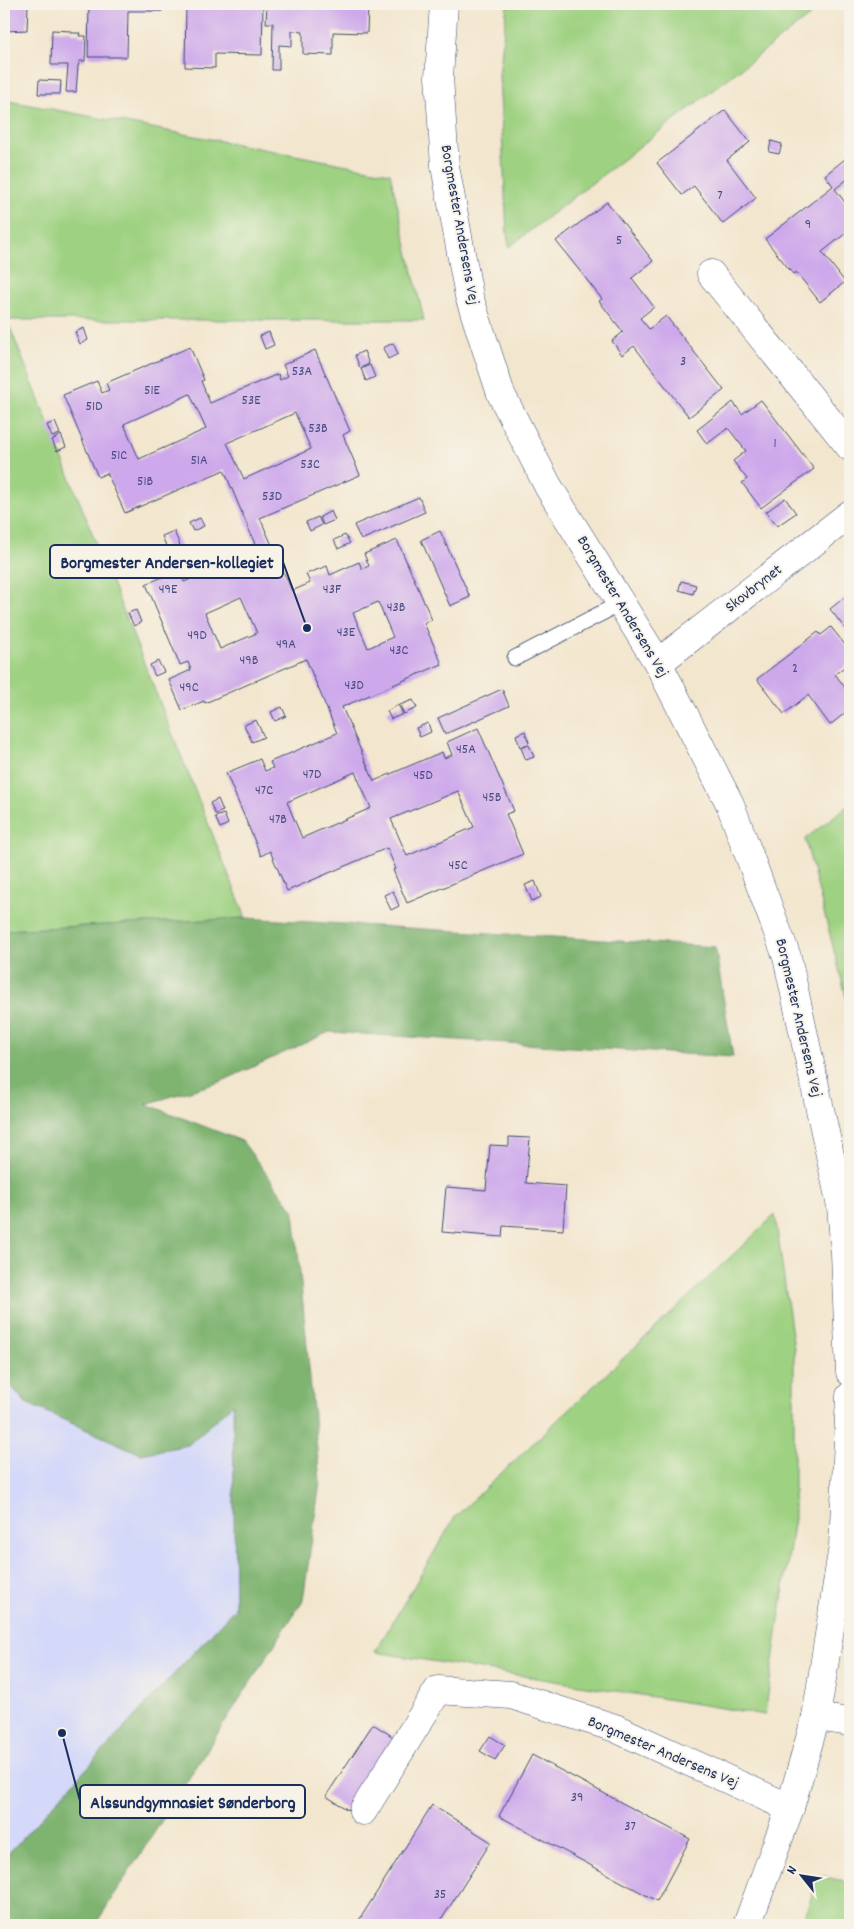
<svg xmlns="http://www.w3.org/2000/svg" width="854" height="1929" viewBox="0 0 854 1929" font-family="Dekko,sans-serif">
  <style>
    .built { fill: #d4d8f9 }
    .green { fill: #9ed181; stroke: #5c8070 }
    .forest { fill: #7eb36f; stroke: #4c7166 }
    .building { fill: #cda8eb; fill-rule: evenodd }
    .lines { fill: none; stroke-linecap: round; stroke-linejoin: round }
    .service-casing { stroke: #3b4a6f; stroke-width: 17 }
    .minor-casing { stroke: #3b4a6f; stroke-width: 29 }
    .tertiary-casing { stroke: #3b4a6f; stroke-width: 29 }
    .service { stroke: #fff; stroke-width: 15 }
    .minor { stroke: #fff; stroke-width: 28 }
    .tertiary { stroke: #fff; stroke-width: 28 }
    .labels { text-anchor: middle; dominant-baseline: central; stroke-width: 4; stroke-linejoin: round; paint-order: stroke }
    .number-label { font-size: 14px; fill: #484d81 }
    .street-label { font-size: 16px; fill: #1b2f5e; stroke: #f7f3e8 }
    .leader { fill: none; stroke: #1b2f5e; stroke-width: 2 }
    .callout-dot { fill: #1b2f5e; stroke: #f7f3e8; stroke-width: 2 }
    .callout { fill: #f7f3e8; stroke: #1b2f5e; stroke-width: 2 }
    .callout-label { font-size: 18px; text-anchor: middle; font-weight: bold; fill: #1b2f5e }
  </style>
  <rect width="100%" height="100%" fill="#f7f3e8"/>
  <filter id="ink" filterUnits="userSpaceOnUse"><feTurbulence type="fractalNoise" baseFrequency=".02" numOctaves="2"/><feDisplacementMap in="SourceGraphic" scale="10" xChannelSelector="R" yChannelSelector="G"/><feConvolveMatrix kernelMatrix="1 2 1 2 8 2 1 2 1" color-interpolation-filters="sRGB"/></filter>
  <filter id="wash" filterUnits="userSpaceOnUse"><feTurbulence type="fractalNoise" baseFrequency=".0096" numOctaves="4" result="noise"/><feDisplacementMap in="SourceGraphic" scale="20" xChannelSelector="R" yChannelSelector="G"/><feGaussianBlur stdDeviation="1.12" result="paint"/><feColorMatrix in="noise" values="0 0 0 0 0 0 0 0 0 0 0 0 0 0 0 0 0 1.4 0 .05"/><feComposite in="paint" operator="in"/></filter>
  <g filter="url(#wash)">
    <rect width="100%" height="100%" fill="#f3e6ce"/>
    <polygon class="built" points="4,1378 26,1403 188,1445 233,1404 235,1608 4,1858"/>
    <g class="green">
      <polygon points="507,4 825,4 509,247 507,232 499,76"/>
      <polygon points="4,100 390,173 424,320 7,320 246,918 4,930"/>
      <polygon points="850,804 850,1012 805,839"/>
      <polygon points="775,1215 794,1349 794,1518 765,1715 375,1652 455,1517"/>
      <polygon points="819,1875 850,1883 850,1925 802,1925"/>
    </g>
    <polygon class="forest" points="246,918 715,947 733,1057 329,1032 220,1082 146,1104 242,1141 294,1211 320,1482 303,1600 95,1925 4,1925 4,1858 235,1608 233,1404 188,1445 141,1454 26,1403 4,1378 4,930"/>
    <g id="blocks">
      <g class="building">
        <polygon points="4,4 28,4 27,30 4,31"/>
        <polygon points="89,4 162,4 162,11 128,11 127,57 88,57"/>
        <polygon points="186,4 263,4 262,55 215,54 215,68 185,67"/>
        <polygon points="267,4 368,4 367,33 333,32 333,55 303,54 303,32 292,31 292,46 279,45 279,70 272,70 273,23 266,23"/>
        <polygon points="52,30 71,31 71,33 80,33 79,36 86,36 85,61 80,61 78,66 76,92 66,92 68,65 51,65"/>
        <polygon points="39,80 61,81 60,94 38,94"/>
        <polygon points="725,110 750,142 727,160 756,198 723,224 694,186 682,195 657,163"/>
        <polygon points="771,141 782,144 779,154 769,152"/>
        <polygon points="850,155 850,177 835,189 850,209 850,230 822,252 845,282 820,302 796,272 793,274 765,239 833,186 825,175"/>
        <polygon points="607,202 653,261 632,278 654,307 640,318 649,329 666,316 724,390 689,417 634,346 622,355 612,341 623,332 599,301 602,299 556,241"/>
        <polygon points="84,328 88,340 80,344 75,332"/>
        <polygon points="269,332 274,345 265,349 260,336"/>
        <polygon points="393,343 398,354 388,359 383,348"/>
        <path d="M190 347 204 380 201 381 210 403 278 374 280 380 288 376 283 365 315 350 350 431 343 435 360 475 260 518 292 591 310 583 306 574 327 566 330 575 359 562 362 569 369 566 364 554 397 540 432 620 424 623 442 664 342 707 374 781 442 752 444 758 452 755 447 742 478 728 514 811 506 814 523 854 407 903 393 870 396 869 387 848 287 891 270 851 261 856 226 773 260 759 265 771 273 768 270 762 337 733 306 659 205 703 204 701 182 710 169 680 191 670 188 662 180 665 146 584 179 570 184 582 191 579 188 573 255 544 224 470 125 513 107 473 98 477 63 395 97 381 102 393 109 390 106 383ZM190 394 206 429 139 459 124 424ZM295 413 311 449 244 479 227 443ZM241 597 257 633 220 649 205 613ZM378 602 393 637 368 648 353 613ZM355 772 371 808 302 838 287 802ZM458 791 474 827 407 856 391 819Z"/>
        <polygon points="364,351 369,364 360,368 355,355"/>
        <polygon points="370,365 375,377 366,381 361,369"/>
        <polygon points="761,400 814,469 761,508 742,483 747,479 733,461 746,451 728,428 707,444 697,430 733,402 742,414"/>
        <polygon points="55,422 60,434 52,437 47,425"/>
        <polygon points="61,435 66,447 57,451 52,440"/>
        <polygon points="419,497 425,512 361,540 354,525"/>
        <polygon points="785,498 796,513 777,526 766,512"/>
        <polygon points="331,511 335,520 323,525 320,517"/>
        <polygon points="318,517 322,525 310,531 306,522"/>
        <polygon points="200,518 204,526 193,531 189,523"/>
        <polygon points="174,531 181,548 169,553 162,536"/>
        <polygon points="440,531 470,597 450,606 421,540"/>
        <polygon points="345,535 350,543 338,549 334,540"/>
        <polygon points="681,581 696,585 693,594 679,590"/>
        <polygon points="850,593 850,635 830,609"/>
        <polygon points="136,610 141,622 134,626 128,613"/>
        <polygon points="831,627 850,651 850,663 835,674 850,694 850,709 830,725 808,695 784,714 757,679 818,632 821,635"/>
        <polygon points="158,661 164,672 155,676 150,665"/>
        <polygon points="502,689 509,706 445,734 438,718"/>
        <polygon points="413,700 417,708 404,714 400,705"/>
        <polygon points="398,705 403,714 391,719 387,711"/>
        <polygon points="282,707 286,716 275,721 271,712"/>
        <polygon points="256,720 264,737 252,742 244,725"/>
        <polygon points="428,723 431,732 420,737 416,728"/>
        <polygon points="525,731 529,743 520,747 516,735"/>
        <polygon points="529,745 534,757 526,760 521,748"/>
        <polygon points="218,799 223,811 215,814 210,803"/>
        <polygon points="224,814 228,824 220,828 215,817"/>
        <polygon points="535,881 541,897 532,901 525,885"/>
        <polygon points="393,891 399,906 391,910 384,895"/>
        <polygon points="509,1137 530,1138 526,1183 566,1186 563,1230 503,1226 502,1237 442,1232 446,1187 486,1190 490,1145 509,1146"/>
        <polygon points="373,1724 395,1738 348,1810 326,1796"/>
        <polygon points="490,1736 505,1745 495,1760 480,1751"/>
        <polygon points="532,1755 690,1839 657,1901 499,1816"/>
        <polygon points="432,1805 491,1842 438,1925 356,1925"/>
      </g>
    </g>
  </g>
  <g filter="url(#ink)">
    <use href="#blocks" fill-opacity="0" stroke="#3b4a6f" stroke-width="1"/>
    <g class="lines">
      <defs>
        <polyline id="service" points="515,658 621,603"/>
        <g id="minor">
          <polyline points="711,274 850,447"/>
          <polyline points="658,663 850,514"/>
          <polyline points="816,1717 850,1722"/>
          <polyline points="363,1811 438,1690 511,1695 615,1728 790,1808"/>
        </g>
        <g id="tertiary">
          <polyline points="444,4 439,77 445,166 469,296 501,394 548,486 658,663 730,804 787,957 841,1206 845,1253 850,1372"/>
          <polyline points="747,1925 790,1808 816,1717 843,1546 850,1396"/>
        </g>
      </defs>
      <use href="#service" class="service-casing"/>
      <use href="#minor" class="minor-casing"/>
      <use href="#tertiary" class="tertiary-casing"/>
      <use href="#service" class="service"/>
      <use href="#minor" class="minor"/>
      <use href="#tertiary" class="tertiary"/>
    </g>
  </g>
  <g class="labels">
    <g class="number-label">
      <text x="720" y="196">7</text>
      <text x="808" y="225">9</text>
      <text x="619" y="241">5</text>
      <text x="683" y="362">3</text>
      <text x="302" y="372">53A</text>
      <text x="152" y="391">51E</text>
      <text x="251" y="401">53E</text>
      <text x="94" y="407">51D</text>
      <text x="318" y="429">53B</text>
      <text x="775" y="444">1</text>
      <text x="119" y="456">51C</text>
      <text x="199" y="461">51A</text>
      <text x="310" y="465">53C</text>
      <text x="145" y="482">51B</text>
      <text x="272" y="497">53D</text>
      <text x="168" y="590">49E</text>
      <text x="332" y="590">43F</text>
      <text x="396" y="608">43B</text>
      <text x="346" y="633">43E</text>
      <text x="197" y="636">49D</text>
      <text x="286" y="645">49A</text>
      <text x="399" y="651">43C</text>
      <text x="249" y="661">49B</text>
      <text x="795" y="669">2</text>
      <text x="354" y="686">43D</text>
      <text x="189" y="688">49C</text>
      <text x="466" y="750">45A</text>
      <text x="312" y="775">47D</text>
      <text x="423" y="776">45D</text>
      <text x="264" y="791">47C</text>
      <text x="492" y="798">45B</text>
      <text x="278" y="820">47B</text>
      <text x="458" y="866">45C</text>
      <text x="577" y="1798">39</text>
      <text x="630" y="1827">37</text>
      <text x="440" y="1895">35</text>
    </g>
    <g class="street-label">
      <text transform="translate(459 225) rotate(80)">Borgmester Andersens Vej</text>
      <text transform="translate(754 589) rotate(-38)">Skovbrynet</text>
      <text transform="translate(622 607) rotate(59)">Borgmester Andersens Vej</text>
      <text transform="translate(798 1018) rotate(77)">Borgmester Andersens Vej</text>
      <text transform="translate(663 1753) rotate(23)">Borgmester Andersens Vej</text>
    </g>
  </g>
  <path class="leader" d="M307 628L283 562M62 1733L80 1801"/>
  <g class="callout-dot">
    <circle cx="307" cy="628" r="5"/>
    <circle cx="62" cy="1733" r="5"/>
  </g>
  <g class="callout">
    <rect x="50" y="545" width="233" height="33" rx="5"/>
    <rect x="80" y="1785" width="225" height="33" rx="5"/>
  </g>
  <g class="callout-label">
    <text x="167" y="568">Borgmester Andersen-kollegiet</text>
    <text x="193" y="1808">Alssundgymnasiet Sønderborg</text>
  </g>
  <rect width="854" height="1929" fill="none" stroke="#f7f3e8" stroke-width="20"/>
  <g transform="translate(802 1876) rotate(300)" stroke="#f7f3e8" stroke-width="4" paint-order="stroke">
  <path d="M0-4L9 19L0 12L-9 19Z" fill="#1b2f5e"/>
  <text y="-8" font-size="14" font-weight="bold" text-anchor="middle" fill="#1b2f5e">N</text>
  </g>
</svg>
